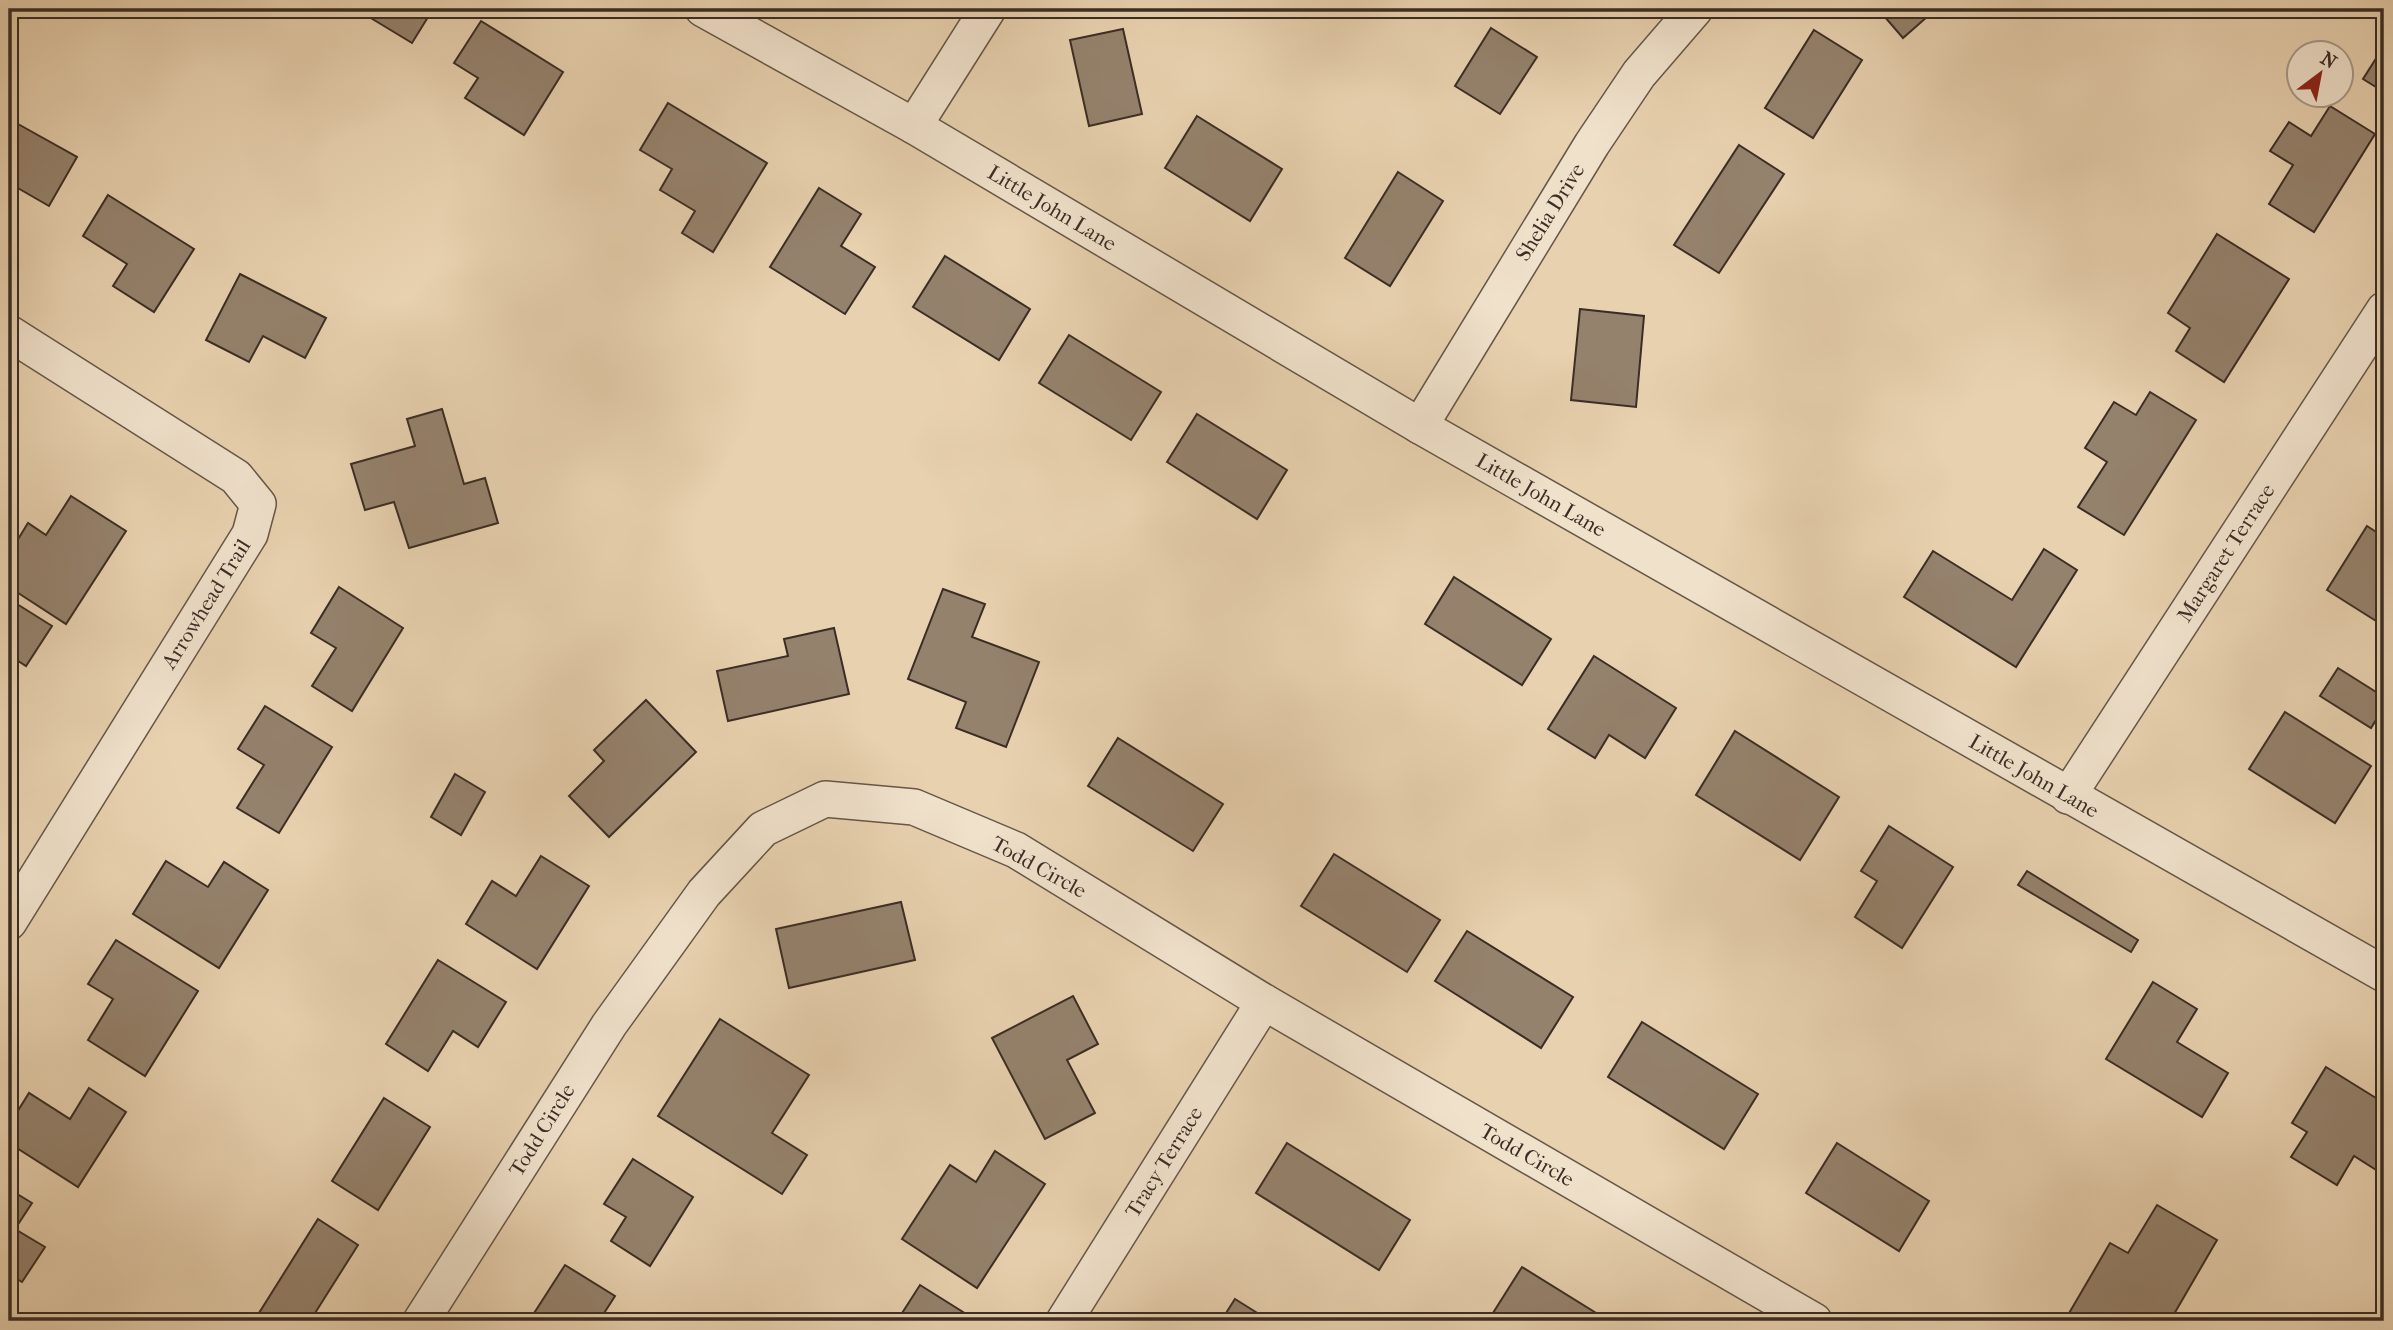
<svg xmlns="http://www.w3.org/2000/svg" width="2393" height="1330" viewBox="0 0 2393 1330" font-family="'IM FELL French Canon',serif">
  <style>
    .building { fill: #95826d; stroke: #3b2d25; stroke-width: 2 }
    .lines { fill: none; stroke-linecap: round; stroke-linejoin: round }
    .minor-casing { stroke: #665648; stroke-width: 38 }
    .minor { stroke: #f0e1cb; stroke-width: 35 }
    .labels { text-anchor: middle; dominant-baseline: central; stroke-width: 5; stroke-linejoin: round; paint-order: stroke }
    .street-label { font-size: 21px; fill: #3b2d25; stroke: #f0e1cb }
  </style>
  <rect width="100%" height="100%" fill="#e8d1af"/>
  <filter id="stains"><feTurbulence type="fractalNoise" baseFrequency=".00286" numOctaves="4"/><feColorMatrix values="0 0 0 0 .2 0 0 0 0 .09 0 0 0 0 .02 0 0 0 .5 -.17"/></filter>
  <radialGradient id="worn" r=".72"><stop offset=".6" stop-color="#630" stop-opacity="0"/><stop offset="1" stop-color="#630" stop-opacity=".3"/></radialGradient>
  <g class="building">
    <polygon points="356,9 433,9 412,43"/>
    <polygon points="1878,9 1936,9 1903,38"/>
    <polygon points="481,21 563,72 524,135 465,98 478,78 454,63"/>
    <polygon points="1491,28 1537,57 1500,114 1455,86"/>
    <polygon points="1123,29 1142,114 1089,126 1070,40"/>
    <polygon points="1814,30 1862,60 1813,138 1765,108"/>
    <polygon points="2384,46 2384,92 2363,79"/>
    <polygon points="668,103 767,163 713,252 682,233 695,211 660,190 672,169 640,150"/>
    <polygon points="2330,106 2375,134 2314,232 2269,204 2293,165 2270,151 2289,122 2311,136"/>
    <polygon points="1197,116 1282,169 1250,221 1165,168"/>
    <polygon points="9,119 77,157 49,206 9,183"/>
    <polygon points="1739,145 1784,174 1719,273 1674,245"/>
    <polygon points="1398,172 1443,201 1390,286 1345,258"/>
    <polygon points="819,188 861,214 841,246 875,267 845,314 770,267"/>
    <polygon points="108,195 194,249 154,312 113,286 127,264 83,236"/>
    <polygon points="2217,234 2289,279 2224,382 2176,351 2190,328 2168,313"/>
    <polygon points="945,256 1030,309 999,360 913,307"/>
    <polygon points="240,274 326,318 305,358 263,336 249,362 206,340"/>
    <polygon points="1580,309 1644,316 1636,407 1571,400"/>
    <polygon points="1069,335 1161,392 1131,440 1039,383"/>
    <polygon points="2150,392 2196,420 2124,535 2078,507 2107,462 2085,448 2114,402 2136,415"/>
    <polygon points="442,409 464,484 485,478 498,523 409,548 394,502 365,510 351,464 415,446 407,419"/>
    <polygon points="1197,414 1287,470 1257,519 1167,462"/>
    <polygon points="71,496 126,531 66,624 9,587 9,554 28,523 46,535"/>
    <polygon points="2367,526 2384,537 2384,626 2327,590"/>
    <polygon points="2044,549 2077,570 2016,667 1904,597 1933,551 2012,600"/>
    <polygon points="1454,577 1551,639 1522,685 1425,624"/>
    <polygon points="339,587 403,628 352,711 312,686 336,648 311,633"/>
    <polygon points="943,589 985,604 972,637 1039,662 1006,747 956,728 966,702 908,679"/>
    <polygon points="9,599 52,626 26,666 9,655"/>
    <polygon points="834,628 849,694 728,721 717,671 788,656 784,639"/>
    <polygon points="1594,656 1676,708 1645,758 1609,735 1595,758 1548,729"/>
    <polygon points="2338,668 2384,697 2384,707 2371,728 2320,696"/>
    <polygon points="646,700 696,752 609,837 569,796 604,761 594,750"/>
    <polygon points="265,706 332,747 279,833 237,808 264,765 238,749"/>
    <polygon points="2285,712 2371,766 2335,823 2249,769"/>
    <polygon points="1735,731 1839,797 1800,860 1696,795"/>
    <polygon points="1118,738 1223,804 1193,851 1088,786"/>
    <polygon points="455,774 485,792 461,835 431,817"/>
    <polygon points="1889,826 1953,867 1902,948 1855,917 1877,881 1861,871"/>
    <polygon points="1334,854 1440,920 1407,972 1301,906"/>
    <polygon points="541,856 589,886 537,969 466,924 492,881 516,896"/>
    <polygon points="166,861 208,887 224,862 268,890 219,968 133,914"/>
    <polygon points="2027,871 2138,940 2131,952 2018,885"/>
    <polygon points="901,902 915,960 789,988 776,929"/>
    <polygon points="1467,931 1573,997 1541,1048 1435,981"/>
    <polygon points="116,940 198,991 145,1076 88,1040 113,999 88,984"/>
    <polygon points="438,960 506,1002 478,1047 453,1031 428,1071 386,1044"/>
    <polygon points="2153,982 2197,1009 2177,1042 2228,1073 2202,1117 2106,1059"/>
    <polygon points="1073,996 1098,1044 1067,1060 1095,1113 1045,1139 992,1038"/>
    <polygon points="720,1019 809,1075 772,1133 807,1155 782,1194 658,1116"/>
    <polygon points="1642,1022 1758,1094 1724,1149 1608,1077"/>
    <polygon points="2326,1067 2384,1103 2384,1175 2354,1156 2337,1185 2291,1157 2307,1132 2292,1123"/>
    <polygon points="89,1088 126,1112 78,1187 9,1143 9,1125 29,1093 70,1119"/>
    <polygon points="384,1098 430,1127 378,1210 332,1181"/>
    <polygon points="1287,1143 1410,1220 1379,1270 1256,1193"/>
    <polygon points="1837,1143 1929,1201 1899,1251 1806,1193"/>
    <polygon points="995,1151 1045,1184 977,1288 902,1239 950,1165 976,1182"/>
    <polygon points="633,1159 693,1197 650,1266 611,1241 626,1217 604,1204"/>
    <polygon points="9,1189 32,1203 15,1229 45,1247 22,1282 9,1274"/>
    <polygon points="2157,1205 2217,1240 2170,1321 2078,1321 2068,1315 2110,1243 2128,1253"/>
    <polygon points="318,1219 358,1245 310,1321 254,1321"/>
    <polygon points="565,1265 615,1296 599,1321 529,1321"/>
    <polygon points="1522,1267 1609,1321 1506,1321 1493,1313"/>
    <polygon points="920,1285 963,1312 957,1321 897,1321"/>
    <polygon points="1235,1299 1270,1321 1221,1321"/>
  </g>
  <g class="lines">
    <defs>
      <g id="minor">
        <polyline points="703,9 914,126 1420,426 2384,974"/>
        <polyline points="914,126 988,9"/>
        <polyline points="9,333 236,477 258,504 250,534 9,922"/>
        <polyline points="1420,426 1592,144 1639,74 1695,9"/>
        <polyline points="2068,796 2384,310"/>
        <polyline points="421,1321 609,1025 704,893 763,829 825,799 914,807 1016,850 1264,1002 1814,1321"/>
        <polyline points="1064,1321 1264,1002"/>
      </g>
    </defs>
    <use href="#minor" class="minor-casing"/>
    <use href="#minor" class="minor"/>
  </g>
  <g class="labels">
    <g class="street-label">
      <text transform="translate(1052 208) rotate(31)">Little John Lane</text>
      <text transform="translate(1550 212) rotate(-58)">Shelia Drive</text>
      <text transform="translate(1541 495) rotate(30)">Little John Lane</text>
      <text transform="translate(2226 553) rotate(-57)">Margaret Terrace</text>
      <text transform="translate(206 604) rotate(-58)">Arrowhead Trail</text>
      <text transform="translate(2034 776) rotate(30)">Little John Lane</text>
      <text transform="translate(1039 867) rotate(29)">Todd Circle</text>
      <text transform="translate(542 1130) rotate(-58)">Todd Circle</text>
      <text transform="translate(1527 1155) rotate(30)">Todd Circle</text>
      <text transform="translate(1164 1162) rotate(-58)">Tracy Terrace</text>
    </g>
  </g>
  <rect width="2393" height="1330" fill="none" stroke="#e8d1af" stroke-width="35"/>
  <rect x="10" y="10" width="2372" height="1309" fill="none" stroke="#3b2d25" stroke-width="3.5"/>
  <rect x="18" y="18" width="2358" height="1295" fill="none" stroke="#3b2d25" stroke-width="2"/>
  <g transform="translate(2320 74) rotate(32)"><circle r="33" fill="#f0e1cb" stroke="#a89989" stroke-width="2"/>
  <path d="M0-5L12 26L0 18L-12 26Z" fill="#8f2418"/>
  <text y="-10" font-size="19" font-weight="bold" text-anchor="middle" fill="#3b2d25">N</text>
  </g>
  <rect width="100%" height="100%" filter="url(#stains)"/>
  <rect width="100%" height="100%" fill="url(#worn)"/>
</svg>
